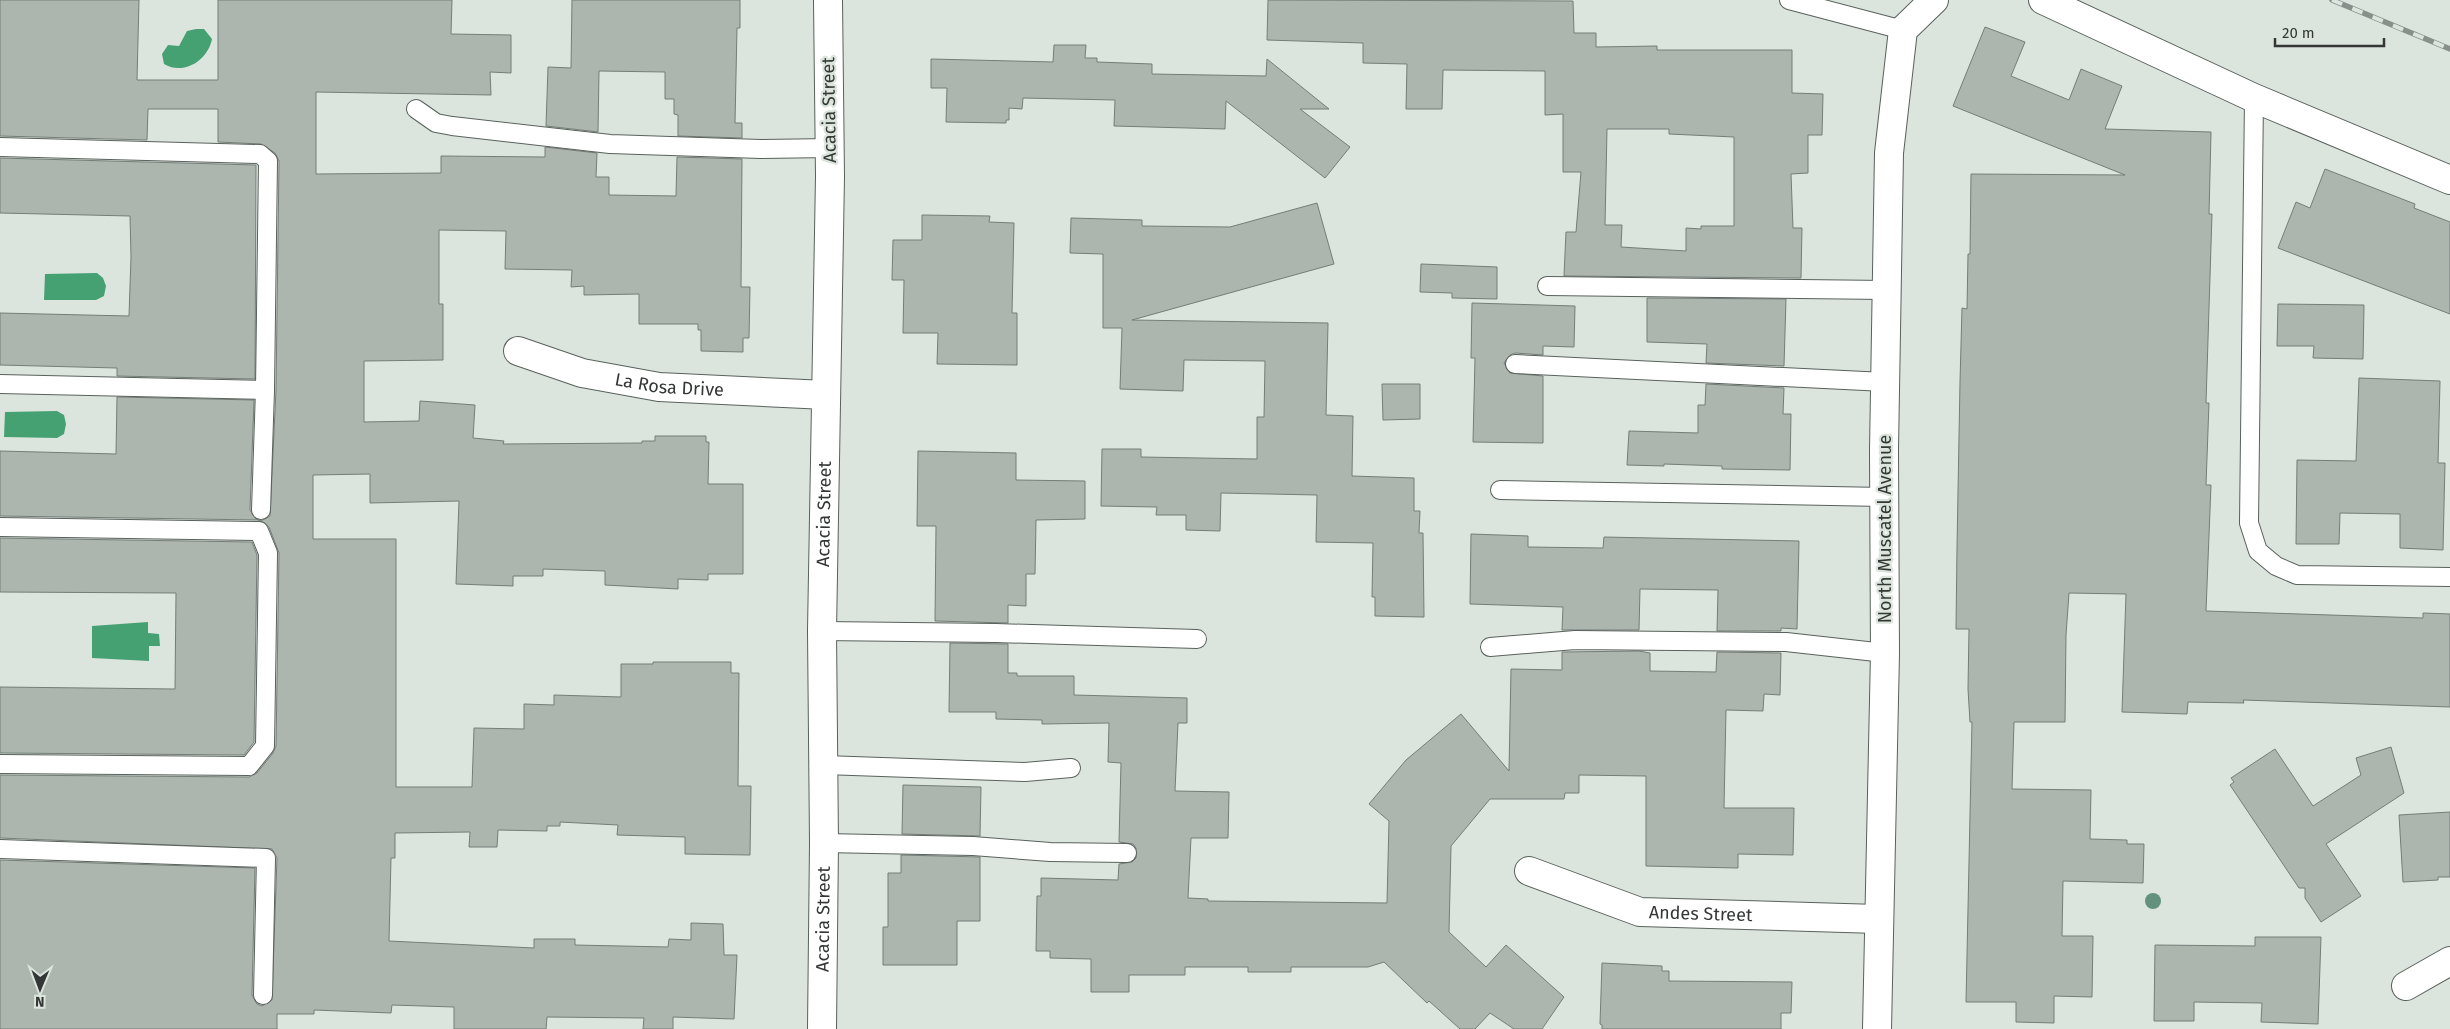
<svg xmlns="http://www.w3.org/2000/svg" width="2450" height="1029" viewBox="0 0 2450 1029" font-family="'Fira Sans',sans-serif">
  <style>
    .water { fill: #45a171 }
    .building { fill: #acb6af; stroke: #747d77; fill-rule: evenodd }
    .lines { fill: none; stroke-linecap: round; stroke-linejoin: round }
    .service-casing { stroke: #59615c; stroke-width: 20 }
    .minor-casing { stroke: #59615c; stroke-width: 30 }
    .service { stroke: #fff; stroke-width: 18 }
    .minor { stroke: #fff; stroke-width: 28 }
    .rail-casing { stroke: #898f8b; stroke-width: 5.5 }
    .rail { stroke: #dbe5de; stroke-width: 4; stroke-dasharray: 11; stroke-linecap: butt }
    .tree { fill: #63917d }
    .labels { text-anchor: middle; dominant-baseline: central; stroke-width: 4.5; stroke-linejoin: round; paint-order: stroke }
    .street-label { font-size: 18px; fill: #343735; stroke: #dbe5de }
  </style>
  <rect width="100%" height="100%" fill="#dbe5de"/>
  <g class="water">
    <path d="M196 29H204L212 39C208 60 184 76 164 64L162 54 168 45 179 46 187 31Z"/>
    <polygon points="97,273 103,278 106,286 104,296 96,300 44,300 45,274"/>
    <polygon points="57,411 64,415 66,424 64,434 57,438 4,437 5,412"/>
    <polygon points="148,622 148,633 159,634 160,646 149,646 149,661 92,658 92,626"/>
  </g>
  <g class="building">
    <polygon points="0,0 139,0 137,80 218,80 218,0 452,0 451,34 511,35 511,73 490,72 491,95 316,92 316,174 441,173 441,156 545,157 545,147 597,153 596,177 609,177 609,195 676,196 677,157 742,159 741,287 750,287 749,338 743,338 743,352 701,351 701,330 698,330 698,324 639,324 639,294 584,295 584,286 571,287 572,270 505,269 506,231 439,230 439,304 443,304 443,360 364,361 364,422 419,421 420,401 475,405 473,438 504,441 503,444 642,443 642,441 655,441 655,436 706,436 706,442 709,442 708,484 743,484 743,574 708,574 708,580 678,579 678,589 605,585 605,571 543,569 543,576 513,576 513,586 456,584 459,501 370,503 370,474 313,475 313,539 396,539 396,787 472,787 474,728 524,729 524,704 554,705 554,695 621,697 621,664 653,664 653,662 731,662 731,673 739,673 738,786 751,786 750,855 685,854 685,837 617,835 618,825 560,822 560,826 547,826 547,831 498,830 497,847 469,847 470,832 395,833 395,858 391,858 389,941 534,948 534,939 575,939 575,945 668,947 669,939 691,940 691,923 723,924 724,955 737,955 734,1019 673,1017 673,1029 643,1029 644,1018 547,1017 546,1029 454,1029 454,1007 392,1005 391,1013 314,1010 314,1014 277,1014 277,1029 0,1029 0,860 255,868 252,995 257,1004 262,1006 272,1000 277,858 272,849 0,838 0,775 249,777 257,773 273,753 276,746 279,553 269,527 259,520 0,516 0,451 116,454 117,397 254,400 250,510 256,519 261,521 270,516 276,390 279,161 275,153 261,144 218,142 218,109 148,109 147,140 0,136"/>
    <polygon points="572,0 740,0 740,28 737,28 735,123 742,123 742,138 678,136 678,115 674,114 674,99 665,99 665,72 599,71 598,132 546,126 548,67 571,68"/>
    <path d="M1268 0 1573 1 1574 33H1596V47L1657 46V50H1792V93L1823 94 1822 135H1808V173L1791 174 1793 228H1802L1801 278 1564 276 1566 232H1576L1581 172H1563V114L1545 115V71L1443 70 1442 109H1406L1407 64 1363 63V43L1267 40ZM1607 129H1669V134L1734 137V226H1701V229L1686 228V251L1621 247 1622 225H1605Z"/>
    <polygon points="1985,27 2025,42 2011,76 2069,100 2081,69 2122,86 2105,129 2211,132 2209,214 2212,214 2206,403 2209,403 2206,485 2211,485 2206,611 2423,618 2423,613 2450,614 2450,707 2243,700 2244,703 2188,702 2187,714 2122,712 2126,594 2069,593 2066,635 2065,722 2014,722 2012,789 2091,790 2090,839 2127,840 2127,844 2144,844 2143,883 2063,881 2062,936 2093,936 2092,997 2054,996 2054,1023 2016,1022 2016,1002 1966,1002 1972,722 1970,722 1968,689 1969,629 1956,629 1957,548 1960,382 1962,308 1967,309 1968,254 1970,254 1971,174 2125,175 1953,106"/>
    <polygon points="1054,45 1086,45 1085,58 1097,58 1097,62 1152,64 1152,74 1266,76 1267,59 1329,109 1300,109 1350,147 1325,178 1226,101 1225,129 1114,126 1115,100 1023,98 1022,109 1009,108 1009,120 1006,120 1006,123 946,122 947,88 931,88 931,59 1053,62"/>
    <polygon points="0,158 256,165 255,379 117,376 117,368 0,365 0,313 129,316 131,257 130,216 0,213"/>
    <polygon points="2325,169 2415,204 2414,208 2450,222 2450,314 2278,248 2296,202 2310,208"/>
    <polygon points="1317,203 1334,264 1132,320 1328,323 1326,415 1353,416 1352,476 1414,478 1414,511 1420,511 1419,533 1423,533 1424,617 1375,616 1375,597 1372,597 1373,543 1316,542 1317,495 1221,493 1220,531 1186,530 1186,515 1156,515 1157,507 1101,506 1102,449 1141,449 1141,457 1257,459 1257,417 1264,417 1265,361 1184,360 1183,391 1120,389 1122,328 1103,328 1103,254 1070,253 1071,218 1142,220 1142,226 1230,227"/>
    <polygon points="922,215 990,216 989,222 1014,223 1012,313 1017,313 1017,365 937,364 938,333 903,333 904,280 892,280 893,240 922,240"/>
    <polygon points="1421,264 1497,267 1497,299 1452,298 1452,293 1420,292"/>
    <polygon points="1647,298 1786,299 1784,366 1706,363 1707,344 1647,342"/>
    <polygon points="1472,303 1575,306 1574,347 1543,346 1543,355 1515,353 1510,355 1504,363 1510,373 1543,376 1543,443 1473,442 1475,358 1471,358"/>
    <polygon points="2278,304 2364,305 2363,359 2313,358 2314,346 2277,346"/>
    <polygon points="2359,378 2440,381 2438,463 2445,463 2443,550 2400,548 2400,514 2340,513 2339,544 2296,544 2297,460 2356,461"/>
    <polygon points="1382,384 1420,384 1420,419 1383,420"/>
    <polygon points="1706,384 1784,388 1783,414 1791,414 1790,470 1722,469 1722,466 1664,464 1664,466 1627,465 1629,431 1698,433 1698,405 1705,405"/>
    <polygon points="918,451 1016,453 1016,480 1085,481 1085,519 1036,520 1035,574 1026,574 1026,606 1008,605 1008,623 935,621 936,526 917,526"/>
    <polygon points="1471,534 1528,536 1528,547 1603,548 1604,537 1799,541 1797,629 1781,628 1781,631 1717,631 1718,590 1640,589 1639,630 1562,630 1563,607 1470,604"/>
    <polygon points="0,538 252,542 257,555 254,742 244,755 0,753 0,687 175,689 176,593 0,592"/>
    <polygon points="950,643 1008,644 1008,673 1017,673 1017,676 1074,676 1074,695 1187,698 1187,723 1178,723 1175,791 1229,792 1228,838 1191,838 1188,898 1208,899 1208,901 1387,903 1389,821 1369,804 1406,760 1461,714 1509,771 1511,669 1562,670 1562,652 1639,651 1650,653 1650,671 1716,672 1717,652 1781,653 1780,695 1764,694 1763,711 1726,710 1724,808 1794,808 1793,855 1738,854 1738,868 1646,866 1646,776 1579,775 1579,793 1565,793 1564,799 1490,799 1451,846 1449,932 1486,967 1506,945 1564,997 1542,1029 1514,1029 1490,1013 1475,1029 1460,1029 1429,1001 1427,1003 1384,962 1368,967 1291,967 1291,972 1248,972 1248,967 1185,967 1185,975 1129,975 1129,992 1091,992 1091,959 1050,958 1050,951 1036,951 1037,896 1041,896 1041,878 1118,880 1119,864 1132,862 1136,858 1136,848 1133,844 1119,842 1121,763 1108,762 1109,723 1042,724 1042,720 996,719 996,712 949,712"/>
    <polygon points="2391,747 2404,793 2326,844 2361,896 2321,922 2305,898 2305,888 2299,888 2230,785 2234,782 2231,778 2275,749 2313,806 2361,775 2356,758"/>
    <polygon points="903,785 981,787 980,836 902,834"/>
    <polygon points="2450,812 2450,877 2438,877 2438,880 2403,882 2399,815"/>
    <polygon points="901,855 980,857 980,921 957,921 957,965 883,965 883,927 888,927 888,873 901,873"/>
    <polygon points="2255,937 2321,937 2318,1024 2261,1022 2262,1003 2194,1002 2194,1021 2154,1021 2155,945 2255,946"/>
    <polygon points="1602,963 1662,966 1662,971 1669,971 1669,981 1792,982 1791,1013 1781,1013 1781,1029 1602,1029 1602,1025 1600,1024"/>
  </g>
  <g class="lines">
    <defs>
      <g id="service">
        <polyline points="1789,0 1903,30"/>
        <polyline points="2254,98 2249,523 2258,551 2276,566 2297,575 2450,577"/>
        <polyline points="416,109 436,123 452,126 610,144 761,149 830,148"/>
        <polyline points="0,147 260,154 268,161 265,390 0,384"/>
        <polyline points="1547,286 1886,290"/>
        <polyline points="1515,364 1885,382"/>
        <polyline points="1500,490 1884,497"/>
        <polyline points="261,510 265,390"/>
        <polyline points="0,527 259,531 268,553 265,746 249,766 0,764"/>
        <polyline points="822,631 996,633 1197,639"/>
        <polyline points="1490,647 1575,640 1786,642 1885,653"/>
        <polyline points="824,765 1025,772 1071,768"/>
        <polyline points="824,843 973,846 1050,852 1127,853"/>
        <polyline points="0,849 266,858 263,995"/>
      </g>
      <g id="minor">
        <polyline points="2043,0 2254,98 2450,180"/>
        <path id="s1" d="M518 351 582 373 659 387 826 395"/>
        <path id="s2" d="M1529 871 1640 912 1878 919"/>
        <polyline points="2406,986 2450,961"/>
        <path id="s3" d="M822 1029 824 843 822 631 830 176 828 0"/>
        <polyline points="1877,1029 1885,653 1884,450 1889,153 1903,30 1934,0"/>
      </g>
    </defs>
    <use href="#service" class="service-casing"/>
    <use href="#minor" class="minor-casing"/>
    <use href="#service" class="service"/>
    <use href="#minor" class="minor"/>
    <defs>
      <polyline id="rail" points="2332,0 2450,49"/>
    </defs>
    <use href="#rail" class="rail-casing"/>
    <use href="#rail" class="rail"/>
  </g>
  <circle class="tree" cx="2153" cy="901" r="8"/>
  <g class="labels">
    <g class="street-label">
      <text transform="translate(829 110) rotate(-91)">Acacia Street</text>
      <text stroke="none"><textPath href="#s1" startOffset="156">La Rosa Drive</textPath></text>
      <text stroke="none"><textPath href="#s3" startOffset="515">Acacia Street</textPath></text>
      <text transform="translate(1885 529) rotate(-90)">North Muscatel Avenue</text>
      <text stroke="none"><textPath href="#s2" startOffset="179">Andes Street</textPath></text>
      <text stroke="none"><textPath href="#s3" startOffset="110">Acacia Street</textPath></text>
    </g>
  </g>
  <g transform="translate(40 989) rotate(181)" stroke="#dbe5de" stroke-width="4" paint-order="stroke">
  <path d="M0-4L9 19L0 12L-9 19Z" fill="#343735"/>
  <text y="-8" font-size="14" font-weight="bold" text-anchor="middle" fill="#343735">N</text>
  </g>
  <path d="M2275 38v8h109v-8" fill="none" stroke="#343735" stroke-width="2.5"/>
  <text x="2282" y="38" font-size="15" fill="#343735" stroke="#dbe5de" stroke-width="4" paint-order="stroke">20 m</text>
</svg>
